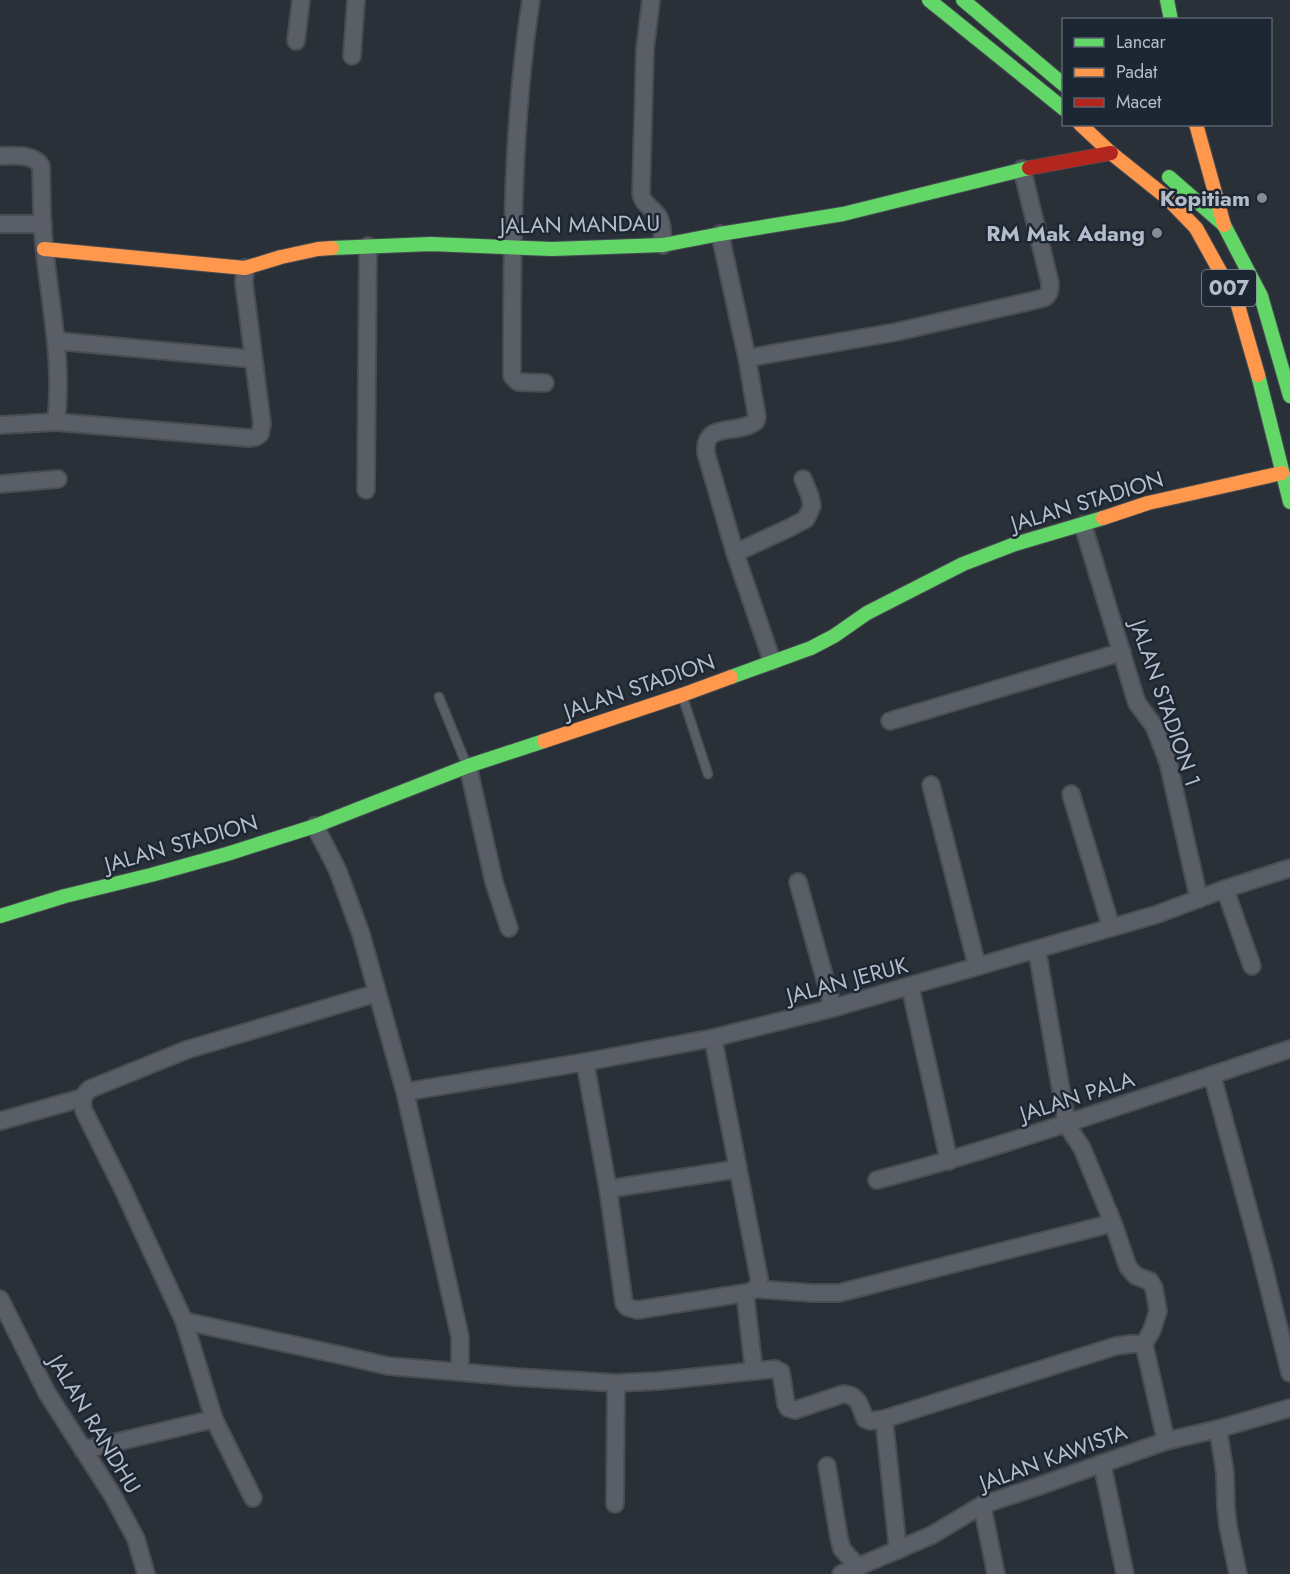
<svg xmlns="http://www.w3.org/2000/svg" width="1290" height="1574" viewBox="0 0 1290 1574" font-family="Jost,sans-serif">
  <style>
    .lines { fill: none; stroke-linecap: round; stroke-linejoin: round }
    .lane-casing { stroke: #484c53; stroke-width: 11 }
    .street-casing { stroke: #484c53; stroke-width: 20 }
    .fast-casing { stroke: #484c53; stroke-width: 16 }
    .slow-casing { stroke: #484c53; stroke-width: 16 }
    .jam-casing { stroke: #484c53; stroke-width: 16 }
    .lane { stroke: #5a5e66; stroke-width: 8 }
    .street { stroke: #5a5e66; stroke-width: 16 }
    .fast { stroke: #63d668; stroke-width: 14 }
    .slow { stroke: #ff974d; stroke-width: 14 }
    .jam { stroke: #b3261e; stroke-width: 14 }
    .poi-dot { fill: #848b96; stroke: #1d2633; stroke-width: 2 }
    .labels { text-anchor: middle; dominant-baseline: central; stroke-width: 5; stroke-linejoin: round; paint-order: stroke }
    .shield { fill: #1d2633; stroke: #878f9c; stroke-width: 1.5 }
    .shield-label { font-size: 21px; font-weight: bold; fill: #b4bcc9 }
    .poi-label { font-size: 22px; font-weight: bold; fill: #b4bcc9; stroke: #1d2633; text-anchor: end }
    .street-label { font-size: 22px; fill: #b4bcc9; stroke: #1d2633 }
  </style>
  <rect width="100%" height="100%" fill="#2a3038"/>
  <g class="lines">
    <defs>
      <g id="lane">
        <polyline points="682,695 708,774"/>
        <polyline points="439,697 467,766"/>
      </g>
      <g id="street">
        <path d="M531 0C512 123 512 247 512 371V376L518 382 545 383"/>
        <path d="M651 0 645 49 641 194C643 205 652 207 658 216 663 223 662 237 663 245"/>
        <polyline points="296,41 301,0"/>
        <polyline points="352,56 356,0"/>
        <path d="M0 156C13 156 33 153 41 166 42 195 41 224 45 253 51 310 63 364 56 422L0 425"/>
        <polyline points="0,224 43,224"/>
        <path d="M720 234 747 358 757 417 756 421C739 436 703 420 706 453L735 553 772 661"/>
        <polyline points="57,341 253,359"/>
        <path d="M747 358 896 332 1044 298C1050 294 1050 290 1050 283L1022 169"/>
        <polyline points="56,422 249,438 256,437 260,434 262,424 244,283 245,268"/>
        <polyline points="0,484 58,479"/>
        <polyline points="366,490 368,246"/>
        <polyline points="1083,525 1135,697 1137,703 1154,726 1168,762 1199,899"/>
        <polyline points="735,553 789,528 806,519 812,506 810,496 803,479"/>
        <polyline points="890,721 1122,652"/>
        <polyline points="468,766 494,882 509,928"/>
        <polyline points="931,785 977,966"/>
        <polyline points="1071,794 1111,927"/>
        <polyline points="798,882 833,1008"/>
        <polyline points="1225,889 1252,966"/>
        <polyline points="1037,950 1067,1125 1082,1148 1113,1223 1128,1267 1136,1276 1150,1281 1154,1288 1158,1311 1152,1330 1144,1344 1166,1441"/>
        <polyline points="910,986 949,1161"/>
        <path d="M585 1062 608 1189 624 1303 627 1307 637 1310 745 1293C753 1291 760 1288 759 1278L713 1038"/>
        <polyline points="1212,1075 1261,1256 1290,1373"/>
        <polyline points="405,1092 585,1062 713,1038 833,1008 1155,915 1225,889 1290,868"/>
        <polyline points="0,1121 82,1098"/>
        <path d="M877 1180C1017 1143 1153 1094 1290 1049"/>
        <polyline points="608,1189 738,1169"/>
        <polyline points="756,1289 813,1293 839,1293 1113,1223"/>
        <path d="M745 1293 754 1371 775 1369 781 1372 786 1404 788 1408 795 1410 843 1394C859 1395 860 1406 865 1419L870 1421 884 1419 1116 1346 1131 1344H1144"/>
        <polyline points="0,1299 47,1393 113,1496 136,1539 146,1574"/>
        <polyline points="184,1321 340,1355 388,1366 460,1372 460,1337 405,1092 361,934 338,871 315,826"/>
        <polyline points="460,1372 515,1377 616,1383 658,1381 754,1371"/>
        <polyline points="884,1419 898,1550"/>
        <polyline points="1218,1429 1225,1473 1226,1507 1228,1526 1238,1574"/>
        <polyline points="83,1450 214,1419"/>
        <polyline points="1102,1463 1125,1574"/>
        <polyline points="827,1466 839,1538 842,1549 858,1567"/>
        <path d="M253 1498 214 1419 184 1321 121 1185 84 1111C81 1101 82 1096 90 1089L186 1050 377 993"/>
        <polyline points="615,1504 616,1383"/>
        <polyline points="982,1505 996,1574"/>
        <polyline points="841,1574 932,1535 982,1505 1042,1485 1166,1441 1218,1429 1290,1408"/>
      </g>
      <g id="fast">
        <polyline points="929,0 1064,109"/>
        <polyline points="963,0 1064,85"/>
        <polyline points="1167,0 1171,20"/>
        <polyline points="1169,177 1224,225 1261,296 1290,396"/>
        <polyline points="332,248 431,244 552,249 663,245 720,234 843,214 1029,168"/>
        <polyline points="1258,375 1290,502"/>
        <polyline points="731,677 811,648 834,636 867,613 963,564 1015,544 1103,518"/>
        <polyline points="0,916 65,896 151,875 227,854 315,826 468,766 544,741"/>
      </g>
      <g id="slow">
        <polyline points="1080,124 1111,153 1166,197 1196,228 1237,302 1258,375"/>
        <polyline points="1196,124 1224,225"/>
        <polyline points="44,249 245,268 281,257 318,249 332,248"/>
        <polyline points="1103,518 1148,503 1282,473"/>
        <polyline points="544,741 682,695 731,677"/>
      </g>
      <polyline id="jam" points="1029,168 1111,153"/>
    </defs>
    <use href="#lane" class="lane-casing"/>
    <use href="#street" class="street-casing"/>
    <use href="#fast" class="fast-casing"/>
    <use href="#slow" class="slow-casing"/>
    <use href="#jam" class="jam-casing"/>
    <use href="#lane" class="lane"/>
    <use href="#street" class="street"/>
    <use href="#fast" class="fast"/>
    <use href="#slow" class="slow"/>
    <use href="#jam" class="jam"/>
  </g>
  <g class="poi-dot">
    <circle cx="1262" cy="198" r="6"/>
    <circle cx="1157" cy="233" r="6"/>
  </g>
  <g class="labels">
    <rect class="shield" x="1202" y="270" width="54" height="36" rx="4.5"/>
    <g class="shield-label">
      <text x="1229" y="288">007</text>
    </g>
    <g class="poi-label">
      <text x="1250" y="198">Kopitiam</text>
      <text x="1145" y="233">RM Mak Adang</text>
    </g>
    <g class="street-label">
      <text transform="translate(580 224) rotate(-1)">JALAN MANDAU</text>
      <text transform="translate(1087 501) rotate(-17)">JALAN STADION</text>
      <text transform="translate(639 686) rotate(-19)">JALAN STADION</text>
      <text transform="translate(1166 703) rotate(71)">JALAN STADION 1</text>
      <text transform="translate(181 843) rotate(-16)">JALAN STADION</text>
      <text transform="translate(847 980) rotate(-15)">JALAN JERUK</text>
      <text transform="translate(1077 1096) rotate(-18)">JALAN PALA</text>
      <text transform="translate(95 1424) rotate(59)">JALAN RANDHU</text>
      <text transform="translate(1053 1457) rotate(-20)">JALAN KAWISTA</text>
    </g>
  </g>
  <rect x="1062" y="18" width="210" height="108" fill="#1d2633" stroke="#59626f" stroke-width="1.5"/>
  <rect x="1074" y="38" width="30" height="9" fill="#63d668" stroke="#59626f" stroke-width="1.5"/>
  <text x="1116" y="48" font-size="18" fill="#b4bcc9">Lancar</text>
  <rect x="1074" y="68" width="30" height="9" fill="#ff974d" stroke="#59626f" stroke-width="1.5"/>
  <text x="1116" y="78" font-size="18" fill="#b4bcc9">Padat</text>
  <rect x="1074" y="98" width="30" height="9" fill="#b3261e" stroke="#59626f" stroke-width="1.5"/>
  <text x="1116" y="108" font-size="18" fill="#b4bcc9">Macet</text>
</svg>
